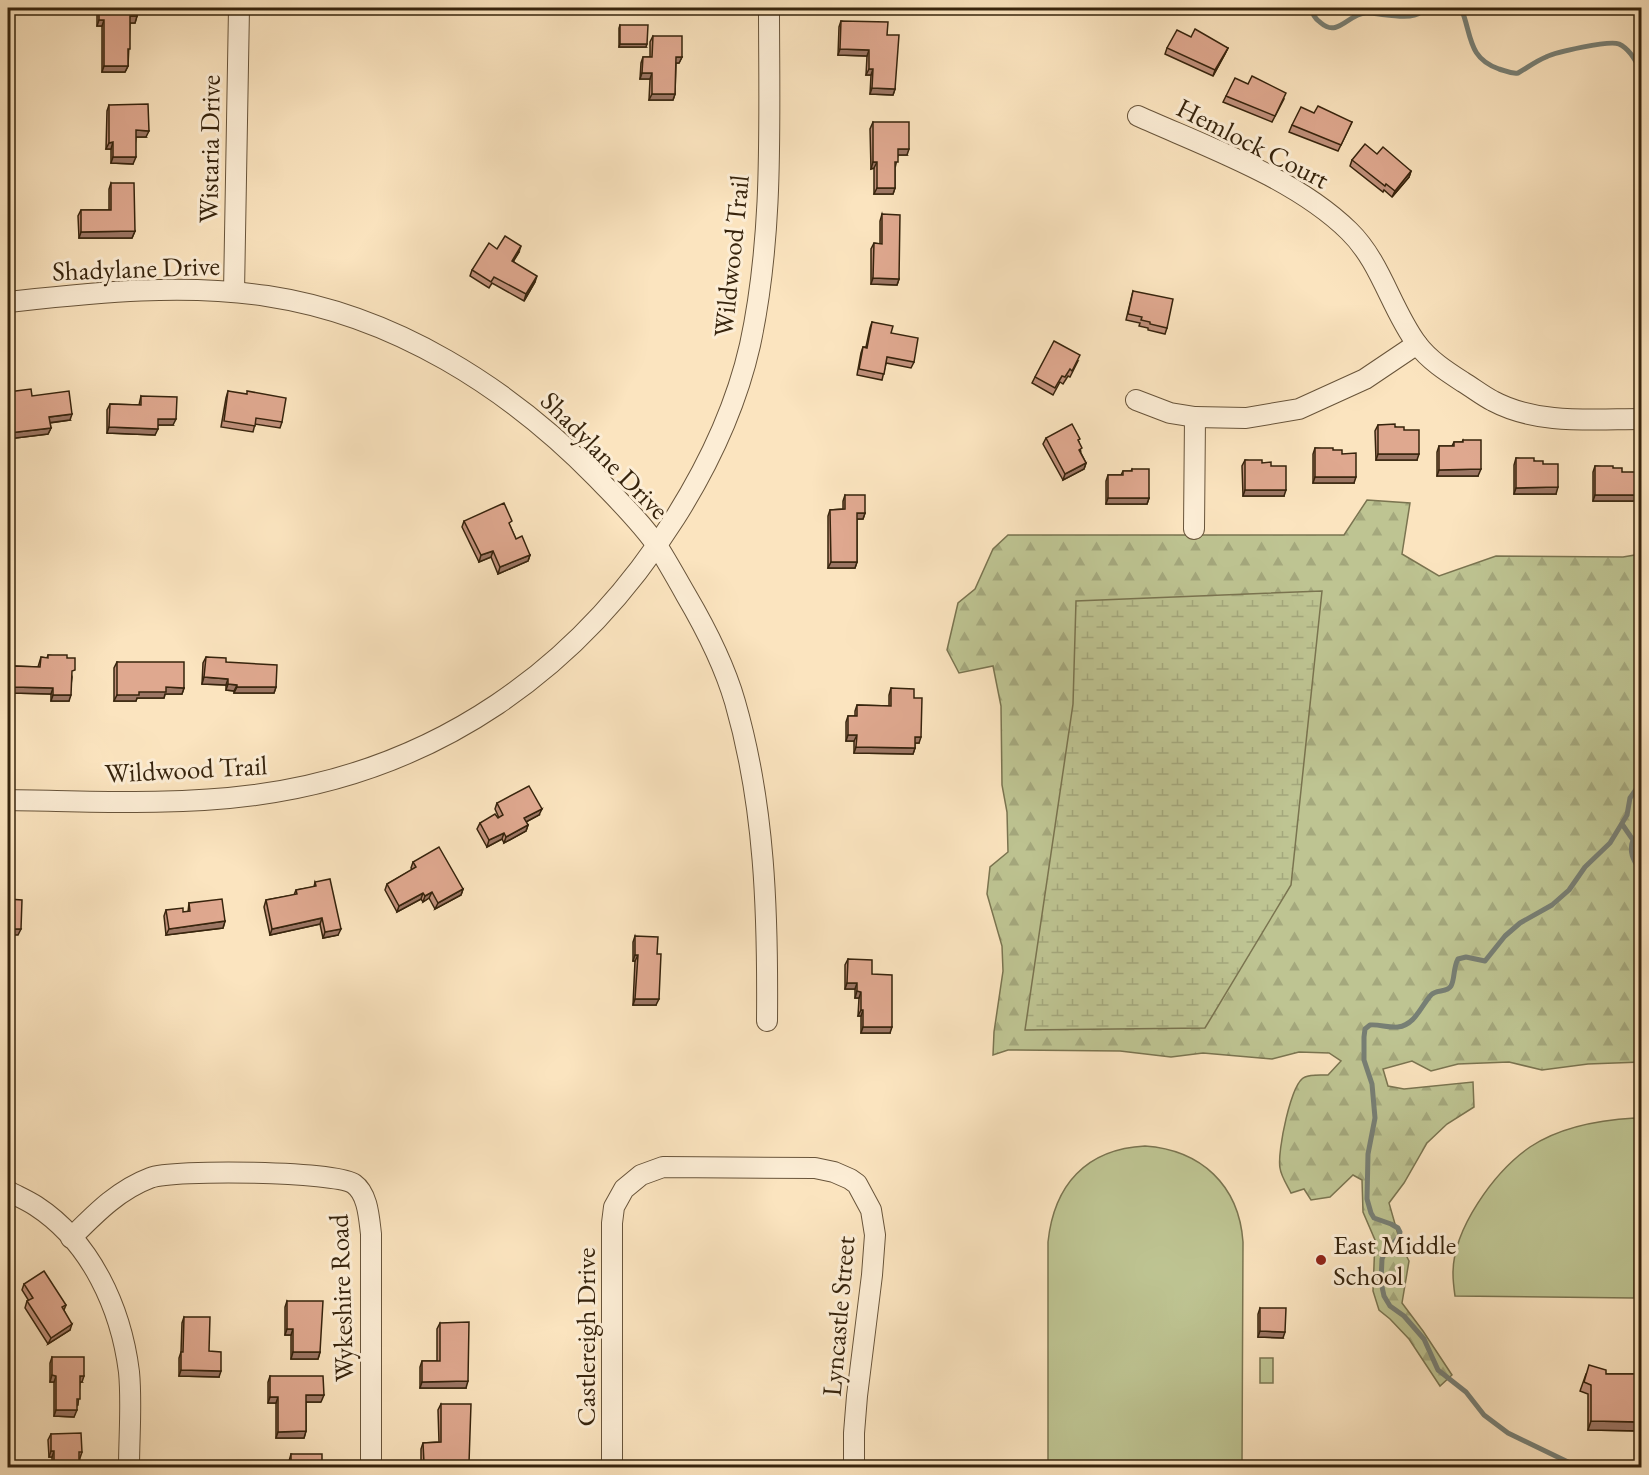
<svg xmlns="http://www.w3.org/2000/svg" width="1649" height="1475" viewBox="0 0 1649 1475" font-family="'EB Garamond',serif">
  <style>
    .forest { fill: url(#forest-firs); stroke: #7a7450; stroke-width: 1.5 }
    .wetland { fill: url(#wetland-marsh); stroke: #7a7450; stroke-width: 1.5 }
    .pitch { fill: #bec492; stroke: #7a7450; stroke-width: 1.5 }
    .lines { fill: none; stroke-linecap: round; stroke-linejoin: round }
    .stream { stroke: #777f75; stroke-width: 5 }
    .minor-casing { stroke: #68543a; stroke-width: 22 }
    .minor { stroke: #fcedd5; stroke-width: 20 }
    .wall { fill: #c0907b; stroke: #37240d; stroke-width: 1.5 }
    .shaded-wall { fill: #9c7664; stroke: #37240d; stroke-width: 1.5 }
    .building { fill: #dfa88f; stroke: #37240d; stroke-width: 1.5 }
    .poi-dot { fill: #8f2418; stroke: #fcedd5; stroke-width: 2 }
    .labels { text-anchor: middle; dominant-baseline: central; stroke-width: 6; stroke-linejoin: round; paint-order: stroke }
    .street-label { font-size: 27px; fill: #37240d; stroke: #fcedd5 }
    .poi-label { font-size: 27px; fill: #37240d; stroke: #fcedd5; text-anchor: start }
  </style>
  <defs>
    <pattern id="forest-firs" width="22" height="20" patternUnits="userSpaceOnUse" patternTransform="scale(1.5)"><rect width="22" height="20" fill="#bec492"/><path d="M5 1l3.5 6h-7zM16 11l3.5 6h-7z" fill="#a4a87d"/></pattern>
    <pattern id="wetland-marsh" width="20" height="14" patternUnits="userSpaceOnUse" patternTransform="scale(1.5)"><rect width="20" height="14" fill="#bec492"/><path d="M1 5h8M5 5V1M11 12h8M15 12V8" fill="none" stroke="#a4a87d"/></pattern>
  </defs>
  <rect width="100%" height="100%" fill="#fbe4bf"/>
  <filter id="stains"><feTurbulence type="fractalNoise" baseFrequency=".00333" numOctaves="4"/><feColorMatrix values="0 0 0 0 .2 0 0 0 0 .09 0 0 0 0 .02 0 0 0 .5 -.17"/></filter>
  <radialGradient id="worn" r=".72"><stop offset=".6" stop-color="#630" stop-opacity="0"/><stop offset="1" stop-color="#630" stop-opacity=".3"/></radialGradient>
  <path class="forest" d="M1367 500 1410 503 1402 554 1439 576 1496 556 1623 557 1641 554V1062L1588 1064 1542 1070 1509 1062 1458 1064 1431 1071 1412 1061 1383 1069 1388 1086 1404 1089 1473 1082 1474 1107 1447 1124 1427 1143 1404 1183 1389 1203 1401 1245 1409 1261 1402 1303 1423 1331 1452 1375 1440 1386 1409 1339 1390 1319 1379 1310 1373 1291 1375 1240 1363 1212 1362 1180 1353 1175 1330 1197 1311 1200 1304 1189 1291 1193C1287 1185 1281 1176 1280 1168 1277 1152 1291 1082 1305 1077 1311 1074 1322 1075 1328 1075L1341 1061 1329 1053 1299 1052 1272 1059 1203 1053 1171 1057 1120 1051 1008 1050 993 1055 994 1032 1003 971 1002 946 987 894 990 867 1008 852 1007 812 1002 785 1001 706 993 666 959 673 947 650 958 603 975 589 993 549 1008 535H1344Z"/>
  <polygon class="wetland" points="1322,591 1291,885 1205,1028 1025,1030 1073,704 1076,601"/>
  <g class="pitch">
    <path d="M1635 1118 1634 1298 1455 1296C1454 1289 1453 1281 1453 1273 1453 1229 1494 1172 1530 1147 1560 1127 1599 1120 1635 1118Z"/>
    <path d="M1145 1146C1201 1150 1239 1185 1243 1242L1242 1467H1048V1242C1054 1185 1086 1149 1145 1146Z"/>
    <rect x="1260" y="1358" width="13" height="25"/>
  </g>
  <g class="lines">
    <g class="stream">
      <path d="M1312 8C1312 14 1315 19 1321 23 1338 38 1349 13 1366 13 1381 13 1410 21 1421 12L1422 8"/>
      <path d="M1461 8C1472 34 1467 58 1499 69 1506 71 1511 74 1518 73 1527 68 1536 61 1546 57 1556 52 1609 40 1619 44 1630 49 1636 62 1642 72"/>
      <path d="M1622 824 1633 840C1628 854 1635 862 1642 874"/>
      <path d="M1573 1468 1568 1462 1508 1433 1484 1415 1466 1392 1438 1370 1424 1339 1404 1316 1390 1306 1384 1296 1381 1282 1382 1259 1385 1252 1399 1237 1400 1232 1398 1228 1391 1224 1374 1218 1371 1213 1367 1199 1368 1154 1375 1118 1372 1084 1364 1060V1037L1365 1029 1370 1025C1379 1024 1388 1028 1398 1027 1415 1025 1421 1006 1431 995 1436 989 1447 993 1451 986 1455 979 1453 968 1458 959L1466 957 1485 961 1505 936 1520 923 1552 905 1569 890 1585 867 1610 843 1627 815 1630 798 1642 781"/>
    </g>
    <defs>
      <g id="minor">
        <path d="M1138 116C1207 147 1295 178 1349 231 1381 262 1391 309 1417 344 1429 360 1446 371 1463 382 1473 388 1483 396 1493 401 1538 425 1593 419 1642 419"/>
        <polyline points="234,292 239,8"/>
        <path d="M8 302C93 293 181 283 267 296 394 315 508 387 597 478 618 500 641 522 658 547 668 563 677 579 686 595 706 629 724 664 735 702 765 806 768 913 767 1021"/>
        <polyline points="1136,400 1170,413 1195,417 1246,418 1299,409 1365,379 1417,344"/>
        <polyline points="1194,529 1195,417"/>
        <path d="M8 800C89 801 173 806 255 795 436 771 579 670 675 518 709 464 736 407 750 345 774 234 769 120 769 8"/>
        <path d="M8 1191C17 1196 27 1200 36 1206 91 1242 121 1308 129 1372 132 1403 129 1436 129 1468"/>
        <path d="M71 1238C95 1214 118 1190 150 1178 173 1169 336 1171 354 1184 368 1194 369 1218 371 1234V1468"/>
        <polyline points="612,1468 612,1223 614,1207 624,1189 641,1175 663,1167 815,1168 834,1172 850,1179 857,1184 871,1210 875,1235 872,1275 857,1396 854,1433 854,1468"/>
      </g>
    </defs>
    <use href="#minor" class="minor-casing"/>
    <use href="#minor" class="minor"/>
  </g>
  <g class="wall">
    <polygon points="97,8 137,8 137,16 135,23 130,23 128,66 125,72 102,72 102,26 97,26"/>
    <polygon points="841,21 887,35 895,89 893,95 870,94 871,75 866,75 867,56 838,55 839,27"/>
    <polygon points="620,25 646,47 619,47 619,28"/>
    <polygon points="653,36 682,57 679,63 676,63 675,94 673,100 649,100 650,79 640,79 641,63 643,57 650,57 650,42"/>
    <polygon points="1191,37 1228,48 1225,54 1213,76 1165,54 1167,48"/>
    <polygon points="1248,84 1284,99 1272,122 1223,102 1226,96"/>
    <polygon points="109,105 146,137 136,137 133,164 111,163 111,149 106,149 107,111"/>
    <polygon points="1314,113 1352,122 1338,151 1289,132 1292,125"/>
    <polygon points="873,122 907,155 898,155 895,168 895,188 893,194 874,194 874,168 871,169 870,129"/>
    <polygon points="1377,154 1411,171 1409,177 1392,197 1384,190 1383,192 1350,166 1352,160"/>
    <polygon points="111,183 135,231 132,238 79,238 78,216 81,210 109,210 109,189"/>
    <polygon points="882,214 899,279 897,285 871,284 871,249 874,243 880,244 880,221"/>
    <polygon points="497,249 519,252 513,261 535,282 524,301 492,283 489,288 470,276 472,270"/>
    <polygon points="1133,291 1167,328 1165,334 1148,330 1148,328 1139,326 1140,323 1126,320"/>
    <polygon points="872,322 891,333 914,362 911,368 886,363 882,380 857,375 861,353 863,347 866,347 870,328"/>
    <polygon points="1078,361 1070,377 1068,376 1063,384 1060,382 1053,395 1032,383 1035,377"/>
    <polygon points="228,391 282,422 280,428 255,424 253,432 221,427 226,398"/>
    <polygon points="8,392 32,396 70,420 50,423 51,428 48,434 8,439"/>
    <polygon points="141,396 173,425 158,425 155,435 107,433 107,410 110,404 139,405"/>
    <polygon points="1378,425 1395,427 1404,430 1417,460 1376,460 1375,431"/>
    <polygon points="1046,438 1079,442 1081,453 1086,463 1084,469 1063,480 1043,444"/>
    <polygon points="1463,440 1478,476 1437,476 1437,452 1439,446 1452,446 1454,442 1462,442"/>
    <polygon points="1315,448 1333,450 1342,454 1354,483 1313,483 1313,454"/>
    <polygon points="1516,458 1534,461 1543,464 1556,494 1514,494 1514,465"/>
    <polygon points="1245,460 1262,463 1271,466 1284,496 1243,496 1242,466"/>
    <polygon points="1595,466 1613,468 1622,472 1634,501 1593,501 1593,472"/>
    <polygon points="1132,469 1149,498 1147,504 1106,504 1106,481 1108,475 1121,475 1123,471 1131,471"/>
    <polygon points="845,495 865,513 863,519 857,519 857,562 855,568 828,568 828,516 830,510 843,509 843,501"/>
    <polygon points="464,521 510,526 516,539 530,555 528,561 498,574 491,557 479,562 462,527"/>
    <polygon points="48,655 67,658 72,677 69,701 51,701 51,694 11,693 11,672 14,666 38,667 41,657 47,658"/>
    <polygon points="206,657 226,662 276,687 274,693 234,693 234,691 226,690 226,685 202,684 203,663"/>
    <polygon points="117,662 184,688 182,694 165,694 164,698 137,698 136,701 114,701 114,668"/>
    <polygon points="891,688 914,698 919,743 915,743 915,748 913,754 854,753 854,741 846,741 846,722 848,716 855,716 855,711 857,705 889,706 889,695"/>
    <polygon points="497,803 539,815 526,822 528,825 526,831 504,843 502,839 487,847 477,829 480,823 499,818 495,809"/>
    <polygon points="413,862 463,889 461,895 435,909 429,898 423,902 421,899 397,912 385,890 387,884 412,870 411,868"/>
    <polygon points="315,882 338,935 323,938 320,924 270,935 264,907 266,900 294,895 296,890 314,887"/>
    <polygon points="189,903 225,921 223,928 166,935 164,916 166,910 183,912 188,912"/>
    <polygon points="635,936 656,1005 633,1005 635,961 633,961 633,942"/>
    <polygon points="848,959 872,974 890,1033 861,1033 861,1016 858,1016 859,998 855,998 855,989 845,989 845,965"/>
    <polygon points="24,1284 66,1305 64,1310 70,1330 48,1344 25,1308 27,1301 29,1301 22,1290"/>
    <polygon points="287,1301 320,1352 318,1359 291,1359 291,1335 285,1335 285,1307"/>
    <polygon points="1260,1308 1283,1338 1258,1337 1258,1314"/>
    <polygon points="184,1317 209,1351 219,1377 179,1376 179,1358 181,1352 182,1323"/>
    <polygon points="440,1323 466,1388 420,1388 420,1367 422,1361 437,1361 437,1329"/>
    <polygon points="52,1357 82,1382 80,1382 78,1405 77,1405 74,1417 54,1416 54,1382 50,1382 50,1363"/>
    <polygon points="1586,1374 1641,1374 1641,1431 1588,1430 1588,1394 1580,1391"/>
    <polygon points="270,1376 321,1402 306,1402 306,1431 304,1438 276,1438 276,1403 268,1403 268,1382"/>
    <polygon points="441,1404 468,1467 421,1467 421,1449 423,1443 439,1442 438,1410"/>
    <polygon points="51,1434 82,1452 80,1458 79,1467 52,1467 52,1457 49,1457 48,1440"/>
    <polygon points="291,1454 322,1467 289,1467 289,1461"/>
  </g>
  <g class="shaded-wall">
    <polygon points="130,16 137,16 135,23 128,23"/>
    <polygon points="99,20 104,20 102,26 97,26"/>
    <polygon points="620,44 647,44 646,47 619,47"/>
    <polygon points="1228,48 1225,54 1213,76 1215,70"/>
    <polygon points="840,49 869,50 867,56 838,55"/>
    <polygon points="676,57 682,57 679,63 673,63"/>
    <polygon points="104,66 128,66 125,72 102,72"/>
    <polygon points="869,69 873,69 871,75 866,75"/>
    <polygon points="642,73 652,73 650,79 640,79"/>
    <polygon points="872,88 895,89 893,95 870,94"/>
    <polygon points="652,94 675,94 673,100 649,100"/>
    <polygon points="136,130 149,131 146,137 133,137"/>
    <polygon points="113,142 111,149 106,149 109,143"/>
    <polygon points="898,149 909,149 907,155 895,155"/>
    <polygon points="113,157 136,157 133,164 111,163"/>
    <polygon points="873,162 877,162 874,168 871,169"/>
    <polygon points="1411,171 1409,177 1392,197 1395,191"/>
    <polygon points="877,188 895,188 893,194 874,194"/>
    <polygon points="135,231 132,238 79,238 81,232"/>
    <polygon points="521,246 519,252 510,267 512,261"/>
    <polygon points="537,276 535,282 524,301 526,294"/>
    <polygon points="873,278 899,279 897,285 871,284"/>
    <polygon points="72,414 70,420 47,423 49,417"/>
    <polygon points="158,419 176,419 173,425 156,425"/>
    <polygon points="109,427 158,429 155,435 107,433"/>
    <polygon points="51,428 48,434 8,439 9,433"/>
    <polygon points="1378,454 1419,454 1417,460 1376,460"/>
    <polygon points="1086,463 1084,469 1063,480 1065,474"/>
    <polygon points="1481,469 1478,476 1437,476 1439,470"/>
    <polygon points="1315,477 1356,477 1354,483 1313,483"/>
    <polygon points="1558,487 1556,494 1514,494 1516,488"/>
    <polygon points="1245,490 1286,490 1284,496 1243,496"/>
    <polygon points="1595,495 1637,495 1634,501 1593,501"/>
    <polygon points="1108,498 1149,498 1147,504 1106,504"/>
    <polygon points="857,513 865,513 863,519 854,519"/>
    <polygon points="493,551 491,557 479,562 481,555"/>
    <polygon points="530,555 528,561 498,574 500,567"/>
    <polygon points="831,562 857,562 855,568 828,568"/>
    <polygon points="204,677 228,679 226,685 202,684"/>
    <polygon points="228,684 237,685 234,691 226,690"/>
    <polygon points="13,687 53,688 51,694 11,693"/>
    <polygon points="166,687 184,688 182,694 165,694 164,698 137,698 136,701 114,701 117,695"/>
    <polygon points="237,687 276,687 274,693 234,693"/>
    <polygon points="53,695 71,695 69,701 51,701"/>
    <polygon points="848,735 857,735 854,741 846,741"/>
    <polygon points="915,737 921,737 919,743 913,743"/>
    <polygon points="856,747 915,748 913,754 854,753"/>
    <polygon points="542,809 539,815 522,824 524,818"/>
    <polygon points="528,825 526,831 504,843 506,837"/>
    <polygon points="504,833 502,839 487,847 489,840"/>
    <polygon points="463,889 461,895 435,909 438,903"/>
    <polygon points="432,892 429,898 423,902 425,896"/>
    <polygon points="423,893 421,899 397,912 399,906"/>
    <polygon points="322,918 320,924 270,935 272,929"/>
    <polygon points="225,921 223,928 166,935 169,929"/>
    <polygon points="8,929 21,929 18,935 8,935"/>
    <polygon points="341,929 338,935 323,938 325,932"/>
    <polygon points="635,955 638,955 635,961 633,961"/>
    <polygon points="847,983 857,983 855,989 845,989"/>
    <polygon points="857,991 861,992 859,998 855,998"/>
    <polygon points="635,999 659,999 656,1005 633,1005"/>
    <polygon points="861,1010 863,1010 861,1016 858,1016"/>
    <polygon points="863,1027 892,1027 890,1033 861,1033"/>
    <polygon points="72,1324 70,1330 48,1344 51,1338"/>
    <polygon points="287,1329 293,1329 291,1335 285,1335"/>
    <polygon points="1260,1331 1285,1332 1283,1338 1258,1337"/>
    <polygon points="293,1352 320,1352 318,1359 291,1359"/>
    <polygon points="181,1370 221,1371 219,1377 179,1376"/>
    <polygon points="52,1375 56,1376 54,1382 50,1382"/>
    <polygon points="80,1376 84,1376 82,1382 78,1382"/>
    <polygon points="468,1381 466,1388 420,1388 422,1382"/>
    <polygon points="306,1395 324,1395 321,1402 303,1402"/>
    <polygon points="270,1397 278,1397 276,1403 268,1403"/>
    <polygon points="56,1410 77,1410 74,1417 54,1416"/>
    <polygon points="1591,1421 1641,1422 1641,1431 1588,1430"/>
    <polygon points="306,1431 304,1438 276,1438 278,1432"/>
    <polygon points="51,1451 54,1451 52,1457 49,1457"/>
    <polygon points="424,1463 469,1463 468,1467 422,1467"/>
  </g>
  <g class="building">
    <polygon points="99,8 137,8 137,16 130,16 130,49 128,49 128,66 104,66 104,20 99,20"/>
    <polygon points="841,21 888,22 887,35 899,35 895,89 872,88 873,69 869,69 869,50 840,49"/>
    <polygon points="620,25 648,25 647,44 620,44"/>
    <polygon points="1195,29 1228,48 1215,70 1167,48 1177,30 1191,37"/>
    <polygon points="653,36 682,36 682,57 676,57 675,94 652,94 652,73 642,73 643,57 652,57"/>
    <polygon points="1252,76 1286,93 1275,116 1226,96 1235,78 1248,84"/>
    <polygon points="148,104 149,131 136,130 136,157 113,157 113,142 109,143 109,105"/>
    <polygon points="1318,106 1352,122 1341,145 1292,125 1301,107 1314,113"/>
    <polygon points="873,122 909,122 909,149 898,149 898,162 895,162 895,188 877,188 877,162 873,162"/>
    <polygon points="1365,144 1377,154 1383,147 1411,171 1395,191 1386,184 1385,186 1352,160"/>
    <polygon points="111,183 134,183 135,231 81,232 81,210 111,210"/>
    <polygon points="882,214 900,215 899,279 873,278 874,243 882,244"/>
    <polygon points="505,236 521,246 512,261 537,276 526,294 494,277 491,282 472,270 489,243 497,249"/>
    <polygon points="1133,291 1173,299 1167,328 1150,324 1150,322 1141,320 1142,317 1128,314"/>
    <polygon points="872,322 893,326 891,333 918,338 914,362 887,357 884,374 859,369 863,347 867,348"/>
    <polygon points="1054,341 1080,355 1072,371 1070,369 1065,377 1062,376 1055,388 1035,377"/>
    <polygon points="31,389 32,396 69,391 72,414 49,417 51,428 9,433 8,417 8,392"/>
    <polygon points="228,391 247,394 247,391 286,398 282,422 256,418 255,426 224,421"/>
    <polygon points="141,396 177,397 176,419 158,419 158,429 109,427 110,404 141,405"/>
    <polygon points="1072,424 1080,439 1078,440 1082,448 1079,450 1086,463 1065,474 1046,438"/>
    <polygon points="1395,424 1395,427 1404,427 1404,430 1419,430 1419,454 1378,454 1378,425"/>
    <polygon points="1463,440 1481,440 1481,469 1439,470 1439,446 1454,446 1454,442 1463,442"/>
    <polygon points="1315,448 1333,448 1333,450 1342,450 1342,454 1356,453 1356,477 1315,477"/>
    <polygon points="1516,458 1534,458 1534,461 1543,461 1543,464 1558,464 1558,487 1516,488"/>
    <polygon points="1245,460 1262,460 1262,463 1271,462 1271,466 1286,466 1286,490 1245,490"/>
    <polygon points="1595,466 1613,466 1613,468 1622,468 1622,472 1637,472 1637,495 1595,495"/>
    <polygon points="1132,469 1149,469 1149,498 1108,498 1108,475 1123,475 1123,471 1132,471"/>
    <polygon points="845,495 865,495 865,513 857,513 857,562 831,562 830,510 845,509"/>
    <polygon points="504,503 512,521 509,523 516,539 522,536 530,555 500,567 493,551 481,555 464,521"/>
    <polygon points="48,655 67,655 67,658 75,658 75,670 72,671 71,695 53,695 53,688 13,687 14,666 40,667 41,657 48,658"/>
    <polygon points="206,657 226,658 226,662 277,665 276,687 237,687 237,685 228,684 228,679 204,677"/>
    <polygon points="117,662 184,662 184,688 166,687 166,692 139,692 139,695 117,695"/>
    <polygon points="891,688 914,689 914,698 922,698 921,737 915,737 915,748 856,747 857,735 848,735 848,716 857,716 857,705 891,706"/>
    <polygon points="529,786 542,809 524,818 528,825 506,837 504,833 489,840 480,823 495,814 498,818 503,815 497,803"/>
    <polygon points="439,847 463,889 438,903 432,892 425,896 423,893 399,906 387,884 416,867 413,862"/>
    <polygon points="330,879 341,929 325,932 322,918 272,929 266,900 297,894 296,890 316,886 315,882"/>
    <polygon points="8,899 22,900 21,929 8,929"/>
    <polygon points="222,899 225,921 169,929 166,910 183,908 183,912 190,911 189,903"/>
    <polygon points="635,936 658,937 657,954 661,954 659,999 635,999 638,955 635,955"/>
    <polygon points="848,959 872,960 872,974 892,975 892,1027 863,1027 863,1010 861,1010 861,992 857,991 857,983 847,983"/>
    <polygon points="8,1248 13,1251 8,1264"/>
    <polygon points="44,1271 66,1305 62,1307 72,1324 51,1338 27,1301 33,1298 24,1284"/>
    <polygon points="287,1301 323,1301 320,1352 293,1352 293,1329 287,1329"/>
    <polygon points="1260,1308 1286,1308 1285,1332 1260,1331"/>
    <polygon points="184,1317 210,1317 209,1351 221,1352 221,1371 181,1370 181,1352 183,1352"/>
    <polygon points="469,1322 468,1381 422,1382 422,1361 440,1361 440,1323"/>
    <polygon points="52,1357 84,1357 84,1376 80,1376 80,1399 77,1399 77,1410 56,1410 56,1376 52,1375"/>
    <polygon points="1589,1365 1606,1370 1606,1374 1641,1374 1641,1422 1591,1421 1591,1385 1584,1382"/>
    <polygon points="270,1376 323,1376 324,1395 306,1395 306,1431 278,1432 278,1397 270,1397"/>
    <polygon points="441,1404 471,1404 469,1463 424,1463 423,1443 441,1442"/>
    <polygon points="81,1433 82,1452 79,1452 79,1467 54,1467 54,1451 51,1451 51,1434"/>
    <rect x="291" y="1454" width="31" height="13"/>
    <rect x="183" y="1464" width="27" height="3"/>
  </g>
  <circle class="poi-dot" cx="1321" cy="1260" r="6"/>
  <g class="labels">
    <g class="street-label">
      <text transform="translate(1253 143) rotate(27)">Hemlock Court</text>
      <text transform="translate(209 149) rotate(-89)">Wistaria Drive</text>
      <text transform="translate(731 256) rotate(-84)">Wildwood Trail</text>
      <text transform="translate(136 268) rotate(-2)">Shadylane Drive</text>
      <text transform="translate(605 455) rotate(45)">Shadylane Drive</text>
      <text transform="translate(186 769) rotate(-3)">Wildwood Trail</text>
      <text transform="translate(341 1298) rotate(-92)">Wykeshire Road</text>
      <text transform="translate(838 1316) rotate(-85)">Lyncastle Street</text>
      <text transform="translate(585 1337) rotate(-90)">Castlereigh Drive</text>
    </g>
    <g class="poi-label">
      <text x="1333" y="1244">East Middle<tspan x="1333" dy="31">School</tspan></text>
    </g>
  </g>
  <rect width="1649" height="1475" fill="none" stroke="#fbe4bf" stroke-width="30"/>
  <rect x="9" y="9" width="1631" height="1457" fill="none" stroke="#37240d" stroke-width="3"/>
  <rect x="15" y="15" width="1619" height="1445" fill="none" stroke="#37240d" stroke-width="1.5"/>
  <rect width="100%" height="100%" filter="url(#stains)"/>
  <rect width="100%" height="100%" fill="url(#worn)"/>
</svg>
